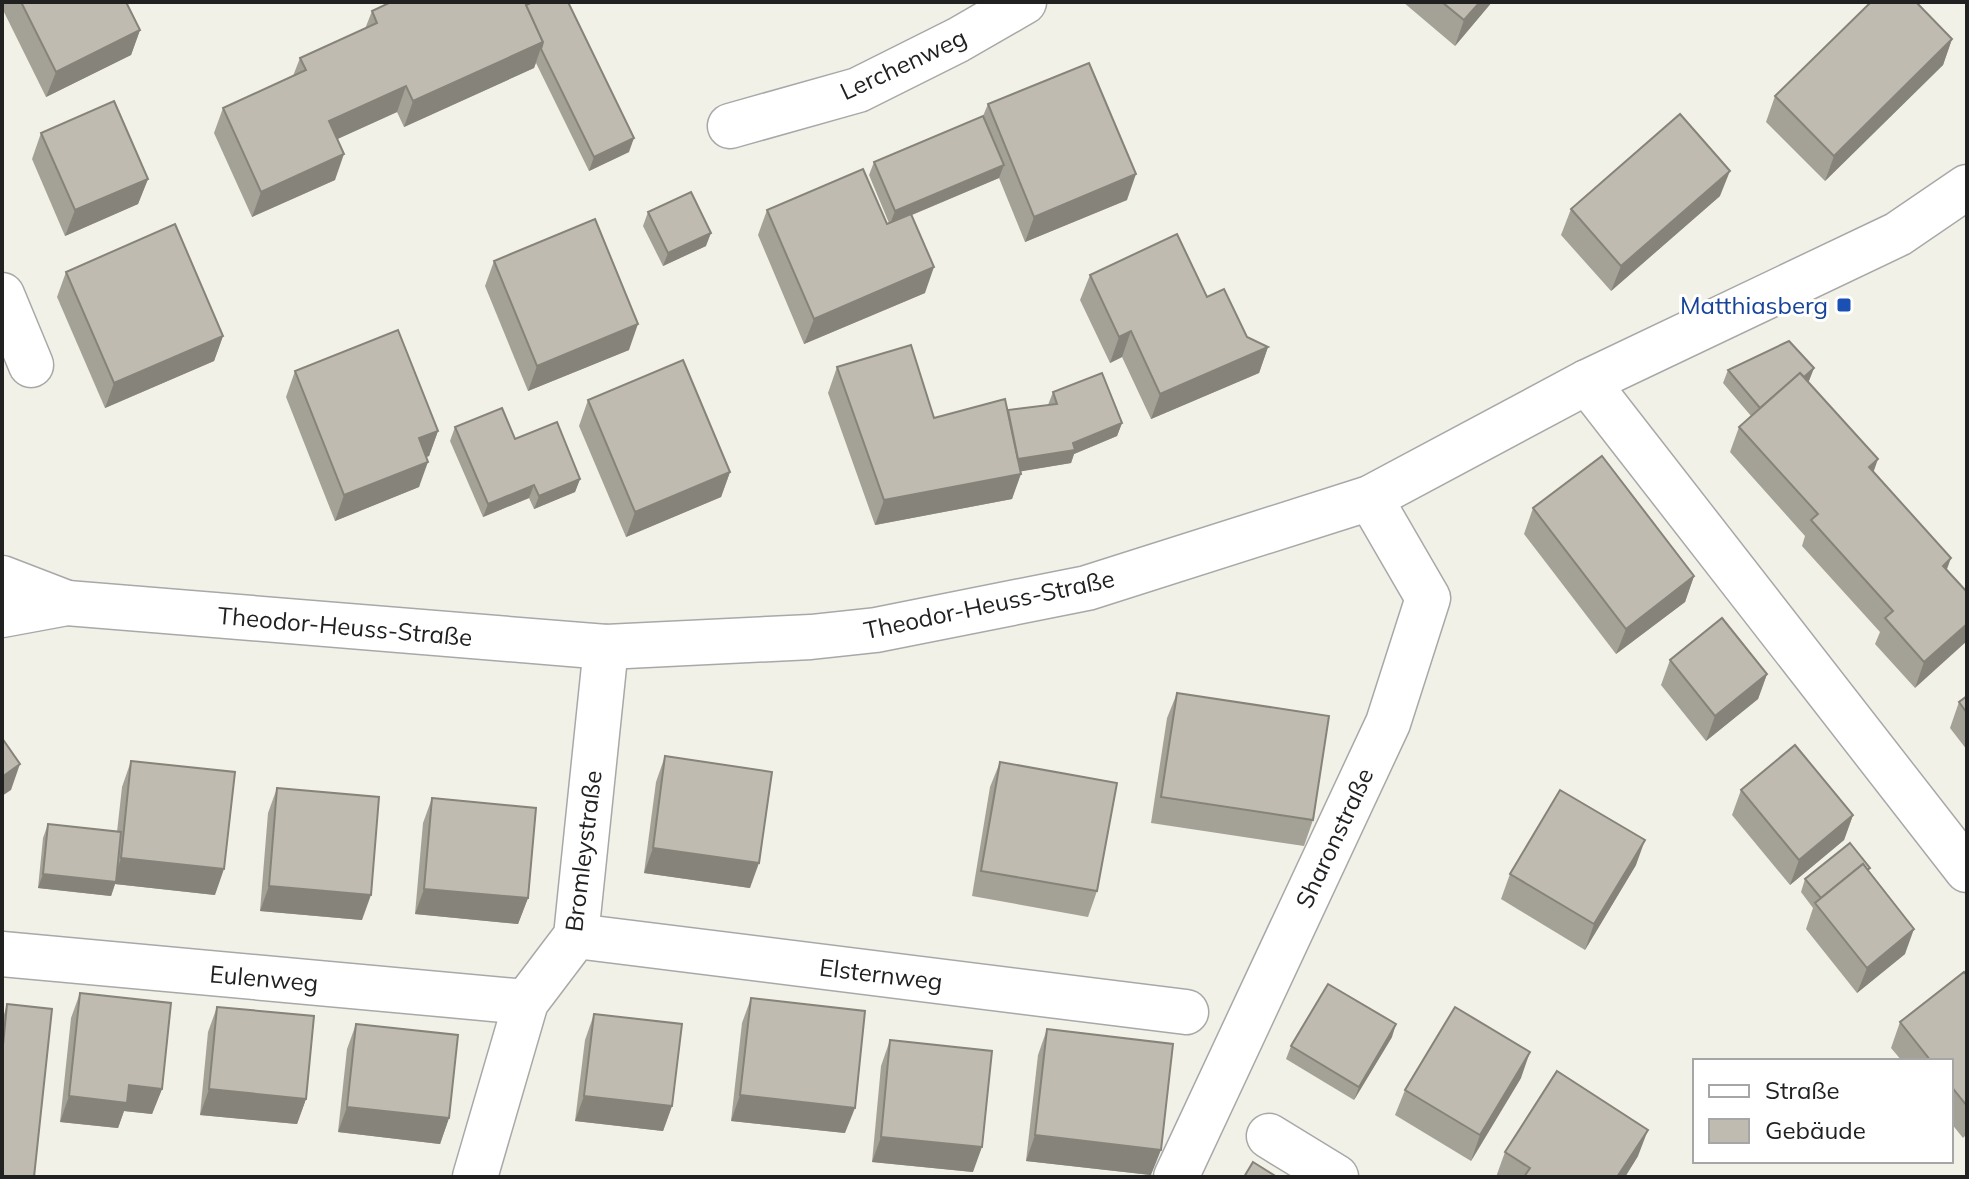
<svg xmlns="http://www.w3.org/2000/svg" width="1969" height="1179" viewBox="0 0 1969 1179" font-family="Mulish,sans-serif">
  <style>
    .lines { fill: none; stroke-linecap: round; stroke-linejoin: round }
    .minor-casing { stroke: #a8a8a8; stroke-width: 47 }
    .minor { stroke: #fff; stroke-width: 44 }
    .wall { fill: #a4a197 }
    .shaded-wall { fill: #86837b }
    .building { fill: #bfbbb0; stroke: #86837b; stroke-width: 2 }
    .transit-dot { fill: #1a4fb4; stroke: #fff; stroke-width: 3 }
    .labels { text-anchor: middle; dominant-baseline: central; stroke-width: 6; stroke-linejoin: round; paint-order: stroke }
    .street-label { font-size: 24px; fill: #212121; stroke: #fff }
    .transit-label { font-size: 24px; fill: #164399; stroke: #fff; text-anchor: end }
  </style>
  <rect width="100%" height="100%" fill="#f2f1e7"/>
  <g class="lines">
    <defs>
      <g id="minor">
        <polyline points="730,126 858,90 958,40 1024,2"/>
        <polyline points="2,295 31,365"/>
        <polyline points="1587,382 1967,870"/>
        <polyline points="2,578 67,603"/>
        <polyline points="2,615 67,603 606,647 811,637 876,630 1087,588 1370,498 1587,382 1898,234 1967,187"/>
        <polyline points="576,936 1186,1012"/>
        <polyline points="2,954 526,1002"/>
        <polyline points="1269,1136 1336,1177"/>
        <polyline points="475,1177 526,1002 576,936 606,647"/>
        <polyline points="1176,1177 1388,723 1428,598 1370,498"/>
      </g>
    </defs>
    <use href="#minor" class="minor-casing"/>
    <use href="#minor" class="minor"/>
  </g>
  <g class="wall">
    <polygon points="2,2 126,2 140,30 131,55 46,97 2,8"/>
    <polygon points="525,2 629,152 589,171 536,63 534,68 404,127 397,112 337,139 335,180 252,217 214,133 223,108 293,76 300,58 365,29 372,11"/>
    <polygon points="1403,2 1492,2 1455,46"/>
    <polygon points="1952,39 1943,65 1825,181 1766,122 1775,96"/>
    <polygon points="988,104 1127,200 1025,242 999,178 912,215 925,293 804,344 758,235 767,210 887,224 889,223 869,175 874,162 983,116"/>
    <polygon points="41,133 148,179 138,204 65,236 32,159"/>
    <polygon points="1720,196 1611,291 1561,235 1571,209"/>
    <polygon points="648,212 706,246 663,266 643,226"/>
    <polygon points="494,261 629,350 528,391 485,286"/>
    <polygon points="66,272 223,336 214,361 105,408 57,297"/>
    <polygon points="1090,275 1207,297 1247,337 1268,347 1259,373 1151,419 1122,357 1110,363 1080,300"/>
    <polygon points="837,367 934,418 1048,405 1053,392 1122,423 1117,436 1074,454 1071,463 1021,471 1012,499 875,525 828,393"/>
    <polygon points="1814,368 1808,382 1874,473 1947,570 1967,592 1915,688 1875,644 1880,632 1802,546 1805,536 1730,452 1739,427 1751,416 1723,383 1728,370"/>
    <polygon points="295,371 438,431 429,456 426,457 419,487 335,521 286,397"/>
    <polygon points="588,400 730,472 721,497 626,537 579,426"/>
    <polygon points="455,427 515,439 580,479 575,492 534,509 529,498 483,517 450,441"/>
    <polygon points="1533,508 1694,576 1685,602 1616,654 1524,534"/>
    <polygon points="1670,660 1767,674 1758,699 1706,741 1661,685"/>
    <polygon points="1177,693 1313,820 1304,846 1151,823 1167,718"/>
    <polygon points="1967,696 1967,750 1950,728 1959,702"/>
    <polygon points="665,756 750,888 644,873 656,782"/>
    <polygon points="131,761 215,895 115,884 111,896 38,888 43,838 48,824 117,832 122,787"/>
    <polygon points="1000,762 1097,891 1088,917 972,896 990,787"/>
    <polygon points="277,788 362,920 260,911 268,813"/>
    <polygon points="1741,790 1853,815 1844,840 1790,885 1732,815"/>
    <polygon points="432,798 528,898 518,924 415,914 423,823"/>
    <polygon points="1636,865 1585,950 1501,899 1510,874"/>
    <polygon points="1870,868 1868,871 1905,954 1857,993 1806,929 1813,908 1801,892 1805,879"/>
    <polygon points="1967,976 1967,1134 1963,1138 1951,1123 1951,1061 1902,1061 1891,1048 1900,1022"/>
    <polygon points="80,993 162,1089 152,1114 124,1111 118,1128 60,1122 71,1018"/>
    <polygon points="751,998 845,1133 731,1121 742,1023"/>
    <polygon points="7,1004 2,1177 2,1023 3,1018"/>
    <polygon points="217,1007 306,1099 297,1124 200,1115 208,1032"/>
    <polygon points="594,1014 672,1106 663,1131 575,1121 585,1040"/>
    <polygon points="356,1024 449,1118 440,1144 338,1132 347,1049"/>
    <polygon points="1047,1029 1151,1175 1026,1161 1038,1055"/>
    <polygon points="1392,1037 1354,1100 1286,1059 1291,1046"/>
    <polygon points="890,1040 973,1172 872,1162 881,1066"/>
    <polygon points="1521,1078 1471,1161 1395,1115 1405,1090"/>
    <polygon points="1505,1152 1638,1156 1625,1177 1496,1177"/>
  </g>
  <g class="shaded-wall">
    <polygon points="1480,2 1492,2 1455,46 1464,20"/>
    <polygon points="140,30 131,55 46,97 56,72"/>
    <polygon points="1952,39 1943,65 1825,181 1834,156"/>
    <polygon points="543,42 534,68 404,127 413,101"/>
    <polygon points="406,86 397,112 320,147 329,121"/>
    <polygon points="634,138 629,152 589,171 594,157"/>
    <polygon points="344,154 335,180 252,217 261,192"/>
    <polygon points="1004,165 999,178 890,224 895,211"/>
    <polygon points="1730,171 1720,196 1611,291 1621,266"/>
    <polygon points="1136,174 1127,200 1025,242 1034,217"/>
    <polygon points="148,179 138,204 65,236 75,210"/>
    <polygon points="711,233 706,246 663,266 668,253"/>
    <polygon points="934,267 925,293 804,344 814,319"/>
    <polygon points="638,324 629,350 528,391 537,366"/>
    <polygon points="1131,331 1122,357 1110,363 1119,337"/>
    <polygon points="223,336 214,361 105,408 114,383"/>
    <polygon points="1268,347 1259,373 1151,419 1160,394"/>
    <polygon points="1814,368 1809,381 1760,426 1764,413"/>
    <polygon points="1122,423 1117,436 1074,454 1071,463 1006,474 1011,460 1073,443"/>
    <polygon points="438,431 429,456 410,464 419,438"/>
    <polygon points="1878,459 1869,485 1869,467"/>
    <polygon points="428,462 419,487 335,521 344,495"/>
    <polygon points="730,472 721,497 626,537 635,512"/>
    <polygon points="1021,474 1012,499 875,525 884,500"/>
    <polygon points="580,479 575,492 534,509 539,496"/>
    <polygon points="534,485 529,498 483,517 488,504"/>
    <polygon points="1951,558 1942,583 1943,566"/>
    <polygon points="1694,576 1685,602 1616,654 1626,629"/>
    <polygon points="1967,624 1967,641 1915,688 1924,662"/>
    <polygon points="1767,674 1758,699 1706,741 1715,716"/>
    <polygon points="20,764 11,790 2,796 2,777"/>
    <polygon points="1853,815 1844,840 1790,885 1799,860"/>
    <polygon points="1645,840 1636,865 1585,950 1594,924"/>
    <polygon points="653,848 759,863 750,888 644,873"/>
    <polygon points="121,858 224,869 215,895 115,884 111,896 38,888 43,874 113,882"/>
    <polygon points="269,886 371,895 362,920 260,911"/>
    <polygon points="424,889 528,898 518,924 415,914"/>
    <polygon points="1914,929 1905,954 1857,993 1867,968"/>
    <polygon points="1396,1024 1392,1037 1354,1100 1359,1087"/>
    <polygon points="1530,1052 1521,1078 1471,1161 1480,1135"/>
    <polygon points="129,1085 162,1089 152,1114 124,1111 118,1128 60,1122 69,1096"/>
    <polygon points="209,1089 306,1099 297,1124 200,1115"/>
    <polygon points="740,1095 855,1108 845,1133 731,1121"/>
    <polygon points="584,1096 672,1106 663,1131 575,1121"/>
    <polygon points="347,1107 449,1118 440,1144 338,1132"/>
    <polygon points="1648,1130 1638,1156 1625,1177 1617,1177"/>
    <polygon points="1035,1135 1161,1150 1151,1175 1026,1161"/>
    <polygon points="881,1137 982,1147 973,1172 872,1162"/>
  </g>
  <g class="building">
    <polygon points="21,2 126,2 140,30 56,72"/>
    <polygon points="391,2 525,2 543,42 413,101 406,86 329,121 344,154 261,192 223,108 306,70 300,58 377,23 372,11"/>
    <polygon points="533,2 568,2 634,138 594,157 541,49 543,42 526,5"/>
    <polygon points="1442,2 1480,2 1464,20"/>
    <polygon points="1871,2 1916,2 1952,39 1834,156 1775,96"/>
    <polygon points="1089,63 1136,174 1034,217 988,104"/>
    <polygon points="114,101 148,179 75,210 41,133"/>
    <polygon points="1680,114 1730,171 1621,266 1571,209"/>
    <polygon points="983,116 1004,165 895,211 874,162"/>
    <polygon points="863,169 887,224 911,214 934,267 814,319 767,210"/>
    <polygon points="691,192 711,233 668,253 648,212"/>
    <polygon points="595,219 638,324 537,366 494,261"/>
    <polygon points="175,224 223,336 114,383 66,272"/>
    <polygon points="1177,234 1207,297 1224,289 1247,337 1268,347 1160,394 1131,331 1119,337 1090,275"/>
    <polygon points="398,330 438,431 419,438 428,462 344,495 295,371"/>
    <polygon points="1789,341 1814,368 1804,377 1800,373 1760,408 1728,370"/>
    <polygon points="911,345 934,418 1005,399 1021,474 884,500 837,367"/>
    <polygon points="683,360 730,472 635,512 588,400"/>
    <polygon points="1102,373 1122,423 1073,443 1075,450 1018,459 1008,410 1057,404 1053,392"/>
    <polygon points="1800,373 1878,459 1869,467 1951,558 1943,566 1967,592 1967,624 1924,662 1885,618 1893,611 1811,520 1818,514 1739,427"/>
    <polygon points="502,408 515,439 557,422 580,479 539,496 534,485 488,504 455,427"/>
    <polygon points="1602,456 1694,576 1626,629 1533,508"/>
    <polygon points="1722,618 1767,674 1715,716 1670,660"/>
    <polygon points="1177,693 1329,716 1313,820 1161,797"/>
    <polygon points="1967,696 1967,713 1959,702"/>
    <polygon points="2,738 20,764 2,777"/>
    <polygon points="1795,745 1853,815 1799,860 1741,790"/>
    <polygon points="665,756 772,772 759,863 653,848"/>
    <polygon points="131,761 235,772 224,869 121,858"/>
    <polygon points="1000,762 1117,783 1097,891 981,871"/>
    <polygon points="277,788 379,797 371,895 269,886"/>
    <polygon points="1560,790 1645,840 1594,924 1510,874"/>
    <polygon points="432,798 536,808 528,898 424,889"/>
    <polygon points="48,824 121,832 116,882 43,874"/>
    <polygon points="1850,843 1870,868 1867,870 1863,864 1821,898 1805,879"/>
    <polygon points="1863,864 1914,929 1867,968 1815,903"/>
    <polygon points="1964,972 1967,976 1967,1106 1951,1086 1951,1061 1931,1061 1900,1022"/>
    <polygon points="1328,984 1396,1024 1359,1087 1291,1046"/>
    <polygon points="80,993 171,1003 162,1089 129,1085 127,1103 69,1096"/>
    <polygon points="751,998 865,1011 855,1108 740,1095"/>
    <polygon points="7,1004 52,1009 34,1177 2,1177 2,1055"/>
    <polygon points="217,1007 314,1016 306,1099 209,1089"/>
    <polygon points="1455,1007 1530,1052 1480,1135 1405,1090"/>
    <polygon points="594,1014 682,1024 672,1106 584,1096"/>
    <polygon points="356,1024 458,1035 449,1118 347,1107"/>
    <polygon points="1047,1029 1173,1044 1161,1150 1035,1135"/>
    <polygon points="890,1040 992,1051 982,1147 881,1137"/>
    <polygon points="1557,1071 1648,1130 1617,1177 1524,1177 1530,1168 1505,1152"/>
    <polygon points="1253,1162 1277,1177 1244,1177"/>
  </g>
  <rect class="transit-dot" x="1836" y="297" width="16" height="16" rx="4"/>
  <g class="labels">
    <g class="street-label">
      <text transform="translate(903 64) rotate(-25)">Lerchenweg</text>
      <text transform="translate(989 604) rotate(-12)">Theodor-Heuss-Straße</text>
      <text transform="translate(345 626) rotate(5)">Theodor-Heuss-Straße</text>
      <text transform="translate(1334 838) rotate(-65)">Sharonstraße</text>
      <text transform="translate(583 851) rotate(-83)">Bromleystraße</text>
      <text transform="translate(881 974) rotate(7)">Elsternweg</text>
      <text transform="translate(264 978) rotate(5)">Eulenweg</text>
    </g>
    <g class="transit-label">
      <text x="1828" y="305">Matthiasberg</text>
    </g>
  </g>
  <rect width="1969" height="1179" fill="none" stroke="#212121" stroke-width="8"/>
  <rect x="1693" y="1059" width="260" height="104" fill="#ffffff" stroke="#a6a6a6" stroke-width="2"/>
  <rect x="1709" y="1085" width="40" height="12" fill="#ffffff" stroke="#a6a6a6" stroke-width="2"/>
  <text x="1765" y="1099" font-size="24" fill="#212121">Straße</text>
  <rect x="1709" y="1119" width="40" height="24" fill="#bfbbb0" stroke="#a6a6a6" stroke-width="2"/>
  <text x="1765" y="1139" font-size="24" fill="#212121">Gebäude</text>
</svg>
